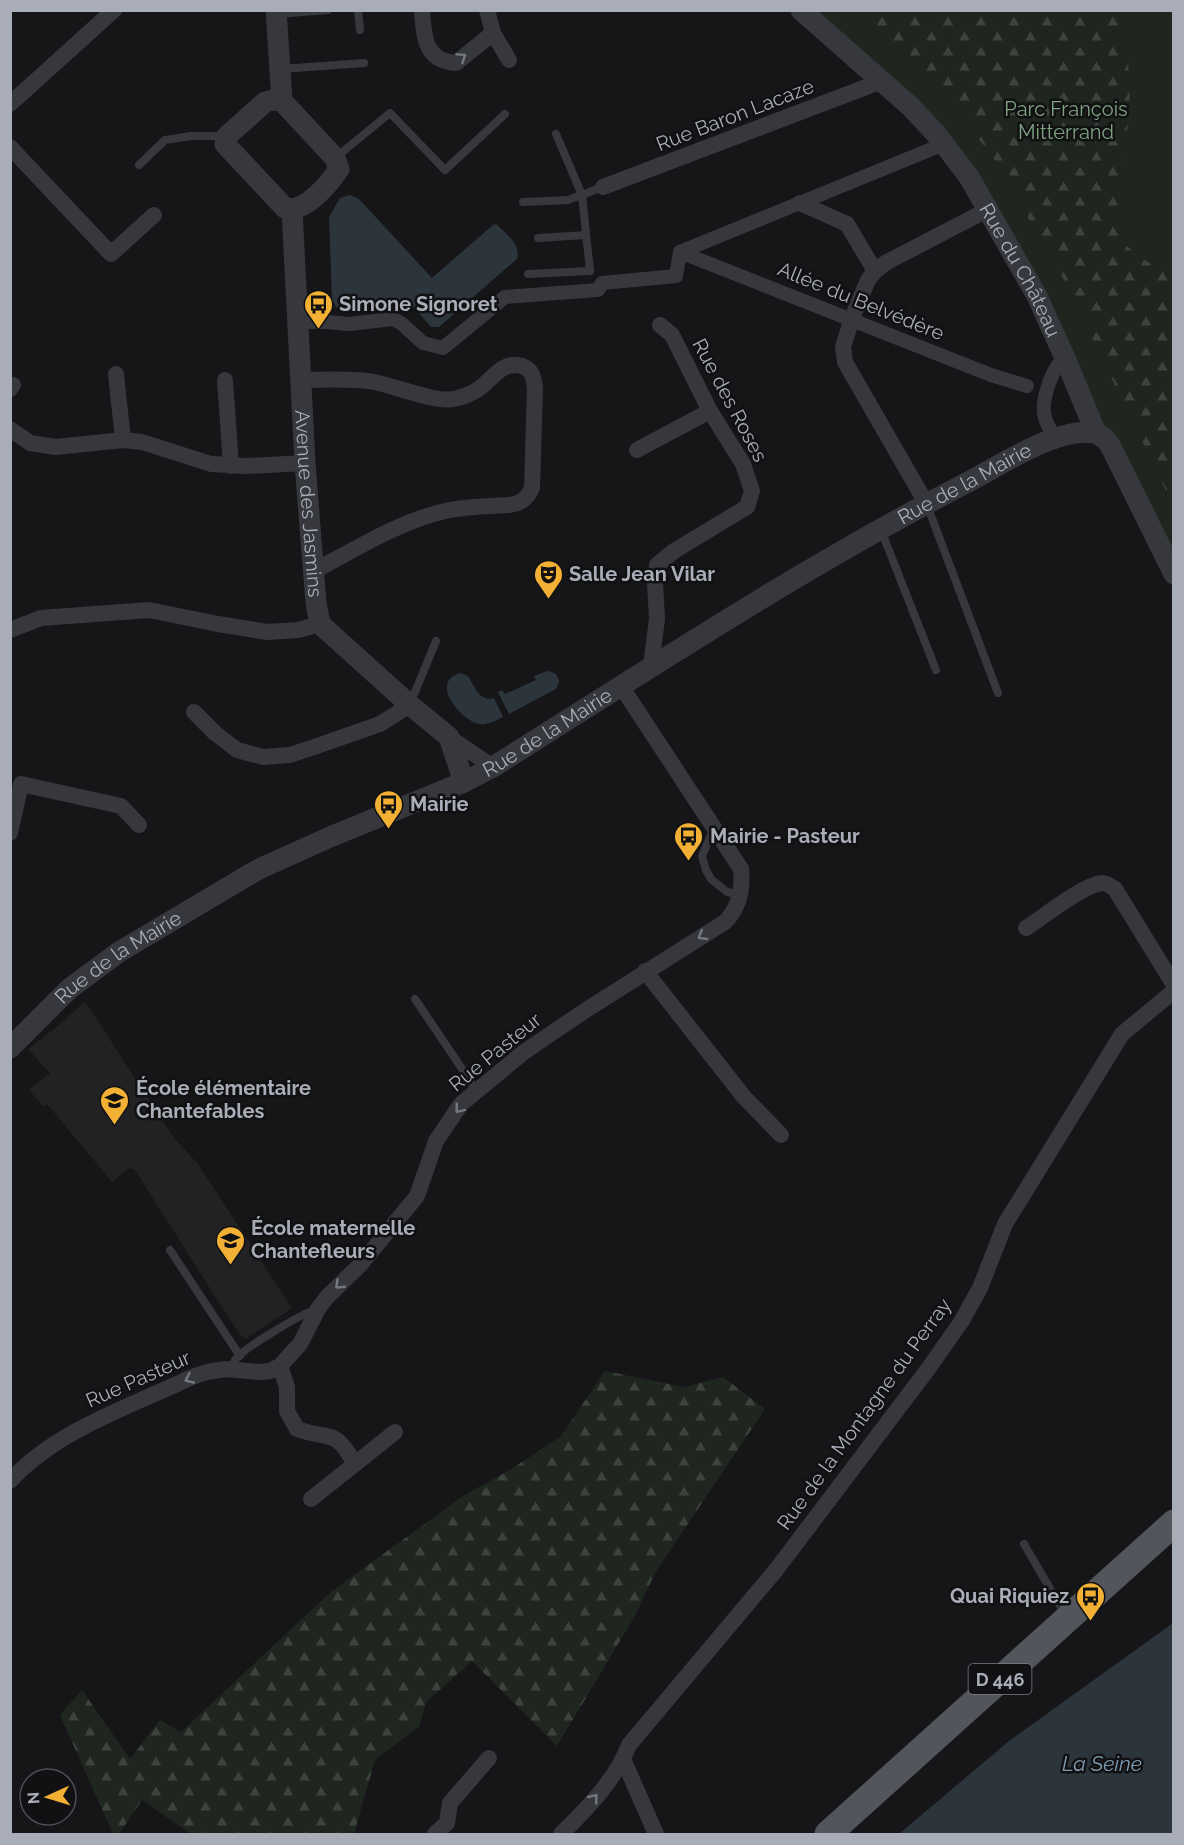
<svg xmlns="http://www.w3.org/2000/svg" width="1184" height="1845" viewBox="0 0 1184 1845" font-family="Raleway,sans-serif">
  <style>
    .built { fill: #222225 }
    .green { fill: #1e261f }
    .forest { fill: url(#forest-firs) }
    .water { fill: #2c353c }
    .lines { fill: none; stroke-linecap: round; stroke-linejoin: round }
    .service { stroke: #37383d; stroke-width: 8 }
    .pedestrian { stroke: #37383d; stroke-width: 14 }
    .minor { stroke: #37383d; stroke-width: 16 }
    .tertiary { stroke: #37383d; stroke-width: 21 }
    .primary { stroke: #53555c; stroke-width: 27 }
    .oneway { stroke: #757881 }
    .labels { text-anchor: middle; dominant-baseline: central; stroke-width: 5; stroke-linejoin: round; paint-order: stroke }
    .shield { fill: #111113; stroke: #7b7e86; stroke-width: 1.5 }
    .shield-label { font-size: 18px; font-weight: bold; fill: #a8adb8 }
    .park-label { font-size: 20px; fill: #7fa381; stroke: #111113 }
    .street-label { font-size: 20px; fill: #a8adb8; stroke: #111113 }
    .poi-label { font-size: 20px; font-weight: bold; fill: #a8adb8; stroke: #111113; text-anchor: start }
    .water-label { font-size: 21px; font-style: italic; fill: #7f9bb3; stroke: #111113 }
  </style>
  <defs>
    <pattern id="forest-firs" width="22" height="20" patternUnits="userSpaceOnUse" patternTransform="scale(1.5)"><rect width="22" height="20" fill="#1e261f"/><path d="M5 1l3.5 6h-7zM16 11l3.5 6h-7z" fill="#3c433d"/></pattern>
  </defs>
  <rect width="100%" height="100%" fill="#161618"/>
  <polygon class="built" points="85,1001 174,1138 198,1164 292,1308 246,1339 241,1336 228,1317 135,1170 130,1168 112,1182 47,1104 43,1106 29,1090 50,1073 28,1049 58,1026"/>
  <polygon class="green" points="808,11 1173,11 1173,562 993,207"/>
  <g class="forest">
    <path d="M847 11H1115L1128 58 1130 104 1118 225C1119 229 1120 235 1122 239 1129 252 1159 272 1173 271V505L1065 282 995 160 961 116 934 86Z"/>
    <polygon points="605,1371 684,1387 723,1377 765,1409 655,1573 635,1616 557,1746 472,1661 426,1702 419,1727 375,1760 354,1834 191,1834 142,1800 119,1834 113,1834 60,1715 82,1690 130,1759 160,1720 181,1732 332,1591 466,1494 510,1470 561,1436"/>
  </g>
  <g class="water">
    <path d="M350 195 359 199 432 278 493 225 496 224C506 234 521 243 517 259L439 327H431L409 302 374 304 342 310 336 307 332 299 329 217 340 198Z"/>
    <path d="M547 671C554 671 559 676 559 682L556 689 509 714 498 692 502 690 505 694 536 680 534 676Z"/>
    <path d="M461 673 468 676C475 686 478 702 494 698L503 717C496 720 487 726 479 724 461 720 428 681 461 673Z"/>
    <polygon points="1173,1623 1173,1834 899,1834 1009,1741"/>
  </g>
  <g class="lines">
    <g class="service">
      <polyline points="358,10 360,30"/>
      <polyline points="277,14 328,10"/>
      <polyline points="281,69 364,63"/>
      <polyline points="335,158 390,113 445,170 505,114"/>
      <polyline points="139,165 165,140 191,136 227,136"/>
      <polyline points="523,202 568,200 603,187"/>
      <polyline points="538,238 586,235"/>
      <polyline points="528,274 590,271 582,195 556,134"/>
      <polyline points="927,505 998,693"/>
      <polyline points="881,530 936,670"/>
      <polyline points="410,704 436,641"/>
      <polyline points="714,828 702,856 706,870 711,879 727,892 741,895"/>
      <polyline points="415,999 477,1091"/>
      <polyline points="170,1250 240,1356"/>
      <path d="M232 1369C233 1366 234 1363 235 1360 243 1348 303 1313 317 1309"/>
      <polyline points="1024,1544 1066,1616"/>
    </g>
    <g class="pedestrian">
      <polyline points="680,252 991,375 1027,386"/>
      <polyline points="298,322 327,322 349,324 393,319 401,323 423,343 443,348 505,297 598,290 602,283 676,276 680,252 944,144"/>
      <path d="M1055 439C1052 432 1047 425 1045 418 1040 402 1052 367 1065 358"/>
    </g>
    <g class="minor">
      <path d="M422 10C424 36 424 61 456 63L493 33"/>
      <polyline points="487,10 493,33 509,60"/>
      <polyline points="10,104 114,10"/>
      <polyline points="10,147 111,254 154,215"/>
      <polyline points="603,187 882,81"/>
      <polyline points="800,203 847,224 875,271"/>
      <polyline points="116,374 123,440"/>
      <polyline points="225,380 231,466"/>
      <path d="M301 380C324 380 352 378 374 382 395 386 436 403 454 399 463 397 473 393 480 388 492 379 503 360 522 366 533 370 533 377 535 387L532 488C527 499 521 503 510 505 489 506 466 506 445 511 398 522 356 549 314 571"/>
      <polyline points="10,389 13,385"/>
      <polyline points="10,429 30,443 56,447 123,440 142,442 211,464 247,466 305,463"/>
      <polyline points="637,450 710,411"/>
      <polyline points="926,503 845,362 843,347 852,318 868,280 875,271 887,262 989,209"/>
      <polyline points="10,630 41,618 149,610 218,624 267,632 298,630 320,624"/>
      <polyline points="651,666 657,619 655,583 657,565 674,551 747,507 752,491 743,464 710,411 672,335 660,325"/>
      <polyline points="194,712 215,733 237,750 263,757 290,755 317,746 380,724 410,705"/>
      <polyline points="449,737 493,767"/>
      <polyline points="10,833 21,784 121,806 139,825"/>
      <path d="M1026 928C1043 917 1083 885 1102 883 1107 883 1111 886 1115 889L1174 985"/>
      <polyline points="645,971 744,1097 781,1135"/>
      <path d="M280 1366 287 1387V1411L297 1429C331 1441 334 1427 355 1464L311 1499"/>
      <polyline points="355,1464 395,1432"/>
      <path d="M10 1481C58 1429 130 1407 192 1377L207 1372 226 1369 259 1372 270 1371 280 1366 300 1344 318 1309 327 1297 360 1265 417 1196 436 1141 461 1104 524 1052 586 1010 725 922C740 907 743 889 741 869L621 686"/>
      <polyline points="623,1759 656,1834"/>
      <polyline points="435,1834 447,1823 450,1803 489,1758"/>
      <path d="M561 1834C587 1809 616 1779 629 1745L776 1570 928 1369 961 1322 980 1288 1005 1224 1122 1034 1174 991"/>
    </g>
    <g class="tertiary">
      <polyline points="276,10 282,101"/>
      <path id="s1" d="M801 10 911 107 937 135 969 177 1037 296 1065 358 1096 433 1104 438 1110 445 1174 574"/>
      <path d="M272 100 282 101 335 158 339 169C329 184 304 214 285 208L225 144 227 136 265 102Z"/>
      <path id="s2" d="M292 210 305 463 316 603 320 624 410 705 449 737 464 782"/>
      <path id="s3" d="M10 1048 69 989 119 952 257 870 330 837 464 782 493 767C650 668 805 566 970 481 1003 464 1058 426 1096 433"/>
    </g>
    <polyline class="primary" points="828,1834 1174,1523"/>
  </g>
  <defs><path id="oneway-chevron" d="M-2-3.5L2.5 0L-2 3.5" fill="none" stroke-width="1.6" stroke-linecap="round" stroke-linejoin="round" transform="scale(1.5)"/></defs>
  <g class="oneway">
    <use href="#oneway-chevron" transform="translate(462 57) rotate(-34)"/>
    <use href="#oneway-chevron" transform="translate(702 936) rotate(149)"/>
    <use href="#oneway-chevron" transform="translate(459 1109) rotate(128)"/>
    <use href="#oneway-chevron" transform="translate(339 1285) rotate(136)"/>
    <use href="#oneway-chevron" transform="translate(189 1379) rotate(156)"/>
    <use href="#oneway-chevron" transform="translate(594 1798) rotate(-51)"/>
  </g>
  <defs>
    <symbol id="bus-pin" viewBox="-11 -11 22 30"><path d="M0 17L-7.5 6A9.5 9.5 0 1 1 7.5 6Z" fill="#f2b134" stroke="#111113"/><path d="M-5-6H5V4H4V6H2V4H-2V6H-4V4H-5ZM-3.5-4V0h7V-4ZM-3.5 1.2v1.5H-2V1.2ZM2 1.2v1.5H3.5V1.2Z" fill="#111"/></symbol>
    <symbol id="theatre-pin" viewBox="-11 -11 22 30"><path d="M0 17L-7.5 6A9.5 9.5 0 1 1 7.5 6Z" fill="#f2b134" stroke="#111113"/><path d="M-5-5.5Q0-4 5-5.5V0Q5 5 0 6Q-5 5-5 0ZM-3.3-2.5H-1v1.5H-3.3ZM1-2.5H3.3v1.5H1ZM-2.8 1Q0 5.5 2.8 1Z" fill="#111"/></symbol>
    <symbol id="school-pin" viewBox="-11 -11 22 30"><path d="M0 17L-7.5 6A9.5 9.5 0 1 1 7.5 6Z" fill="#f2b134" stroke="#111113"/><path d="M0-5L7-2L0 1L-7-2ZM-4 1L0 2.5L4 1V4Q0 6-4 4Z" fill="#111"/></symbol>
  </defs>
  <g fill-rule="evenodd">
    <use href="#bus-pin" x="302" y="288" width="33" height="45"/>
    <use href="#theatre-pin" x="532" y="558" width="33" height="45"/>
    <use href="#bus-pin" x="372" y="788" width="33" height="45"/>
    <use href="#bus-pin" x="672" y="820" width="33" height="45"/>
    <use href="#school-pin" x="98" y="1084" width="33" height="45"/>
    <use href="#school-pin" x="214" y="1224" width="33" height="45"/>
    <use href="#bus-pin" x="1074" y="1580" width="33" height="45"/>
  </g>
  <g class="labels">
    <rect class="shield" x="968.5" y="1664" width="63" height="30" rx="4.5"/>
    <g class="shield-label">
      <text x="1000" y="1679">D 446</text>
    </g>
    <g class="park-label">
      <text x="1066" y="109">Parc François<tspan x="1066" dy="23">Mitterrand</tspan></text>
    </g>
    <g class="street-label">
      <text transform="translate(735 115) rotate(-21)">Rue Baron Lacaze</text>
      <text stroke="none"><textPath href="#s1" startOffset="344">Rue du Château</textPath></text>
      <text transform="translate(861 301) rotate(22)">Allée du Belvédère</text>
      <text transform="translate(730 400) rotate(62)">Rue des Roses</text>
      <text stroke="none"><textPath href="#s3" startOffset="1114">Rue de la Mairie</textPath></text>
      <text stroke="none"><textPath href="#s2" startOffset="294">Avenue des Jasmins</textPath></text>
      <text stroke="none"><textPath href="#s3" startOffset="628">Rue de la Mairie</textPath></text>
      <text stroke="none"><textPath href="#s3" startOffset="142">Rue de la Mairie</textPath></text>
      <text transform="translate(495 1052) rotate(-39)">Rue Pasteur</text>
      <text transform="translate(138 1379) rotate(-24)">Rue Pasteur</text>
      <text transform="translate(864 1414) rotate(-54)">Rue de la Montagne du Perray</text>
    </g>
    <g class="poi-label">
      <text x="339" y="304">Simone Signoret</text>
      <text x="569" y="574">Salle Jean Vilar</text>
      <text x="410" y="804">Mairie</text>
      <text x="710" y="836">Mairie - Pasteur</text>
      <text x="136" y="1088">École élémentaire<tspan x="136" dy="23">Chantefables</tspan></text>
      <text x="251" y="1228">École maternelle<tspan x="251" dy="23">Chantefleurs</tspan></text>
      <text x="1069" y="1596" text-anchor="end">Quai Riquiez</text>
    </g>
    <g class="water-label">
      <text x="1102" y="1763">La Seine</text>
    </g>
  </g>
  <rect width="1184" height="1845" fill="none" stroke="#a8adb8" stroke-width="24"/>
  <g transform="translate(48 1797) rotate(266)"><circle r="28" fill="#111113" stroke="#4d4f55" stroke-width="1.5"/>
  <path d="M0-4.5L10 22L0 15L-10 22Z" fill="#f2b134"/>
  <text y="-9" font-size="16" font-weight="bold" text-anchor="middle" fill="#a8adb8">N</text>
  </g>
</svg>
